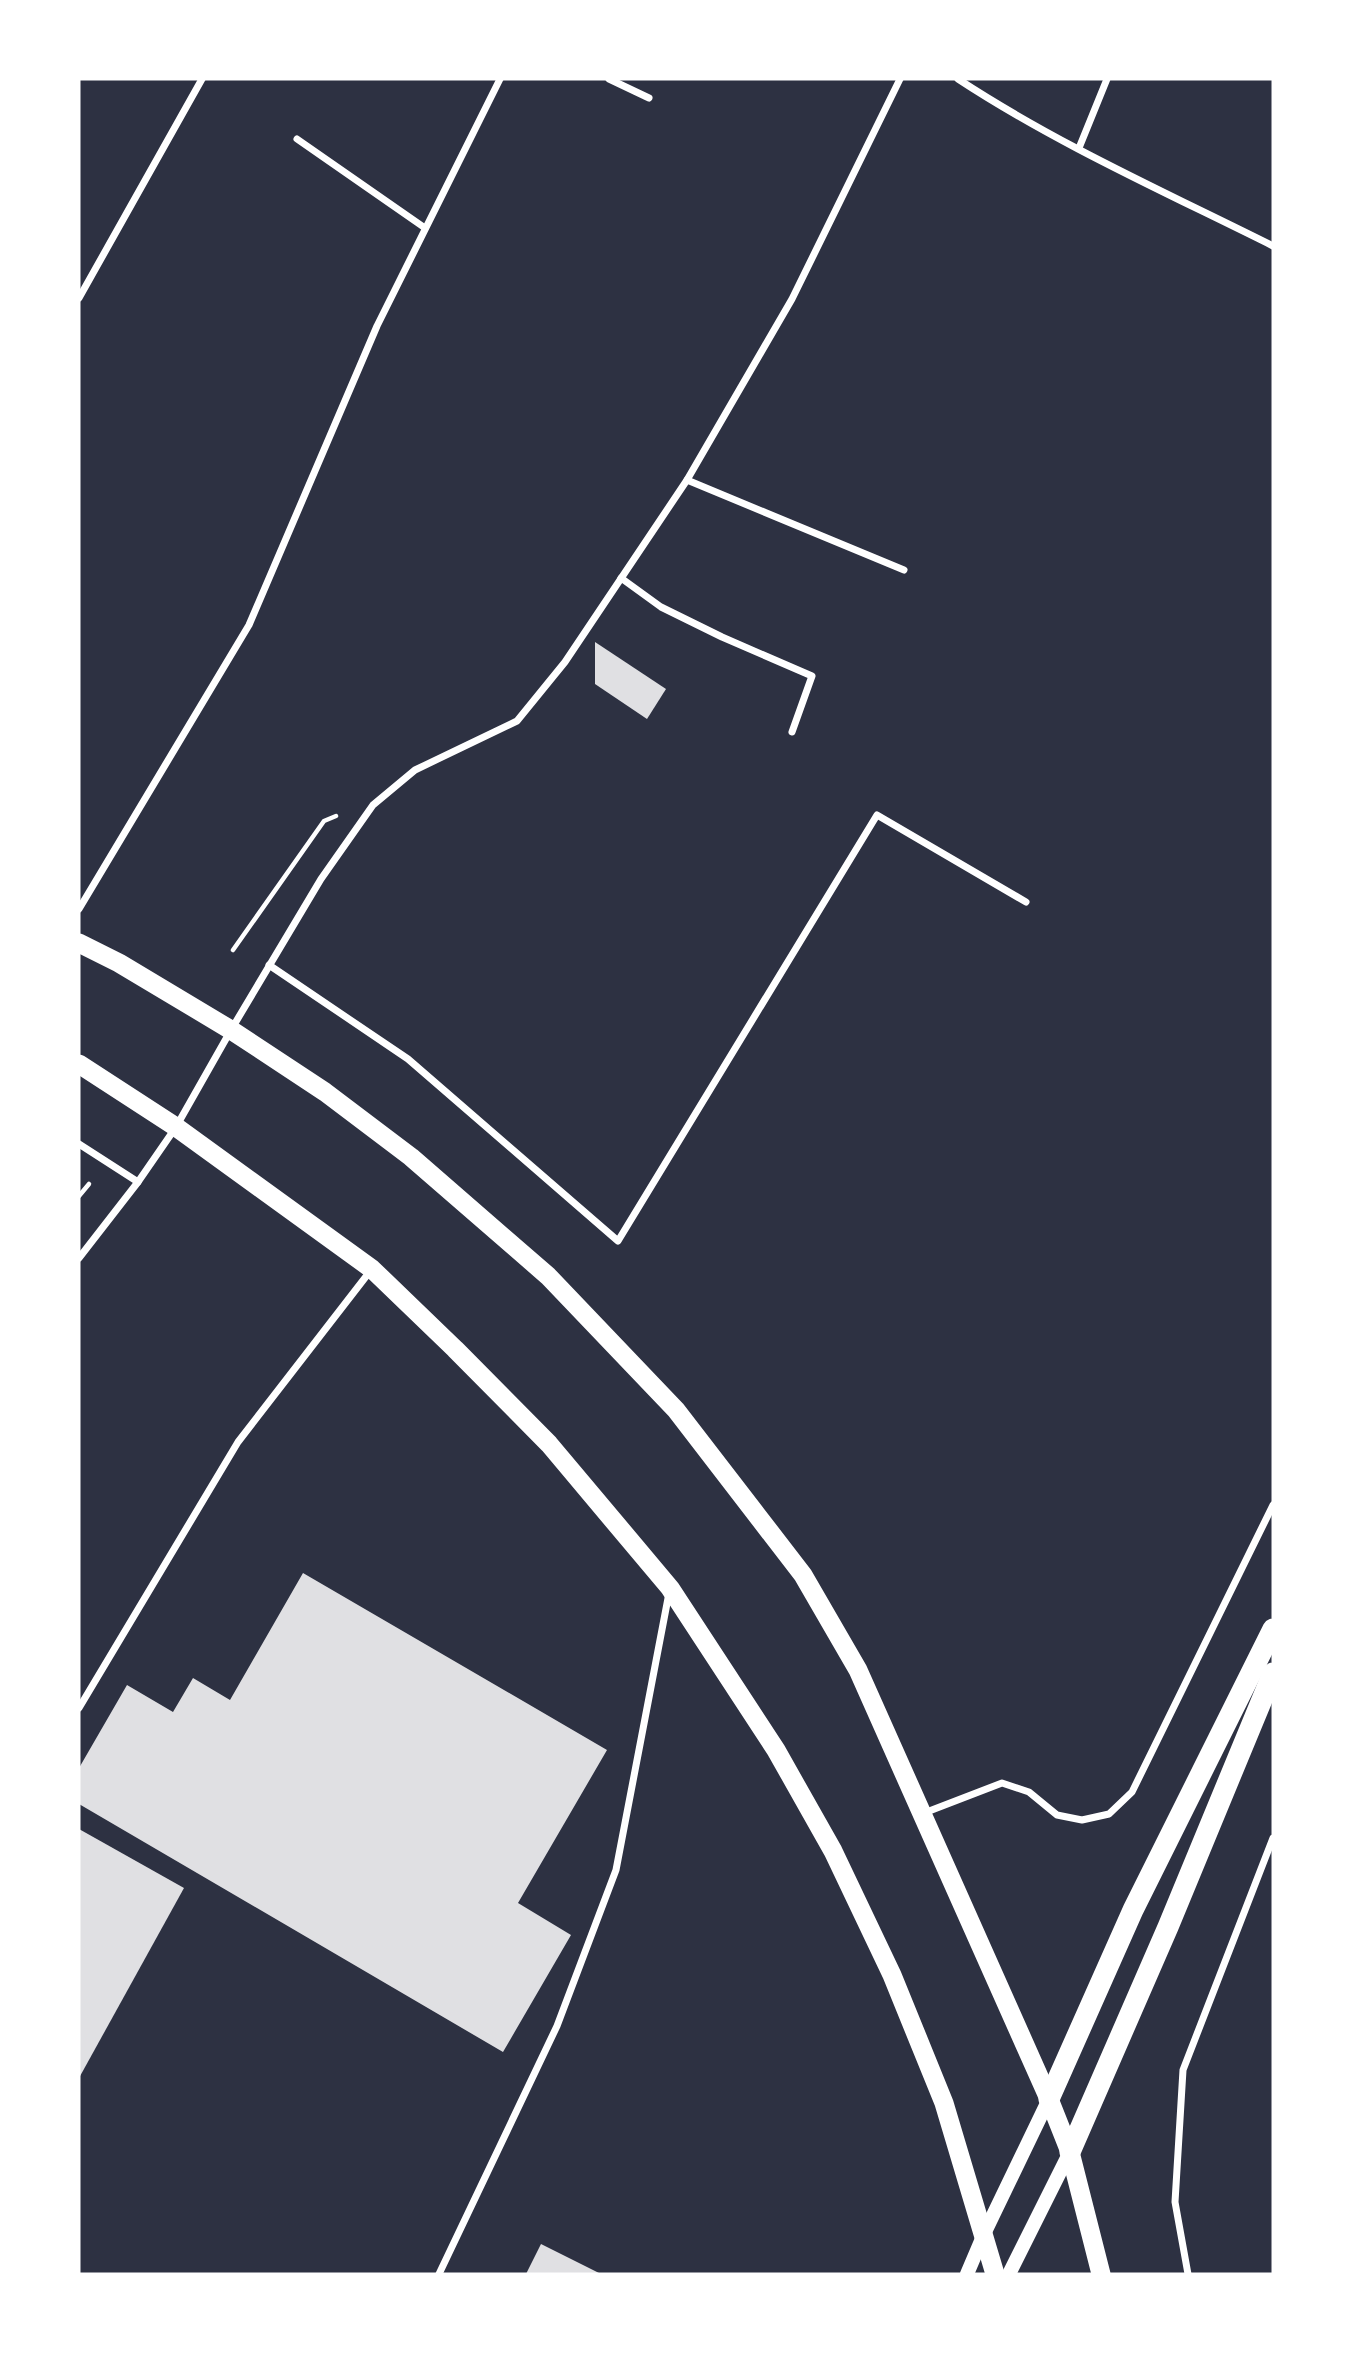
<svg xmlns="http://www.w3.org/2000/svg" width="1352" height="2353" viewBox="0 0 1352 2353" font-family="'Varela Round',sans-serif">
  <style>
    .building { fill: #e0e0e3 }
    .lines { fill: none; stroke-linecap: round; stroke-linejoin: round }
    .path { stroke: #fff; stroke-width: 4.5 }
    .minor { stroke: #fff; stroke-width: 7 }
    .secondary { stroke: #fff; stroke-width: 14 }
    .trunk { stroke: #fff; stroke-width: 19 }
    .motorway { stroke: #fff; stroke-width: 21 }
  </style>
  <rect width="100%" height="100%" fill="#2d3142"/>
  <g class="building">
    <polygon points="595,642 666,689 647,719 595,684"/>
    <polygon points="303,1573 607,1750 518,1903 571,1935 503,2052 79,1804 79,1768 127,1685 173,1712 193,1678 230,1700"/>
    <polygon points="79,1829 184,1888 79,2078"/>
    <polygon points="541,2244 601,2274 526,2274"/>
  </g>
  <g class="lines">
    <g class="path">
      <polyline points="233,950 324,821 336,816"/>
      <polyline points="79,1196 89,1184"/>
    </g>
    <g class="minor">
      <polyline points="609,79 649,98"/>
      <path d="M958 79C1057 144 1167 193 1273 246"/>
      <polyline points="297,139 425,228"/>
      <polyline points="1079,148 1107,79"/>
      <polyline points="79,298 202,79"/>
      <polyline points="687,480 904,570"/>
      <polyline points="621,578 661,607 722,637 812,676 792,732"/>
      <polyline points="79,909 249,625 377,326 500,79"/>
      <polyline points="269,965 408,1059 618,1241 877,815 1026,902"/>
      <polyline points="79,1144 138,1182"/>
      <polyline points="79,1258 138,1182 176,1127 231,1030 321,879 373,805 415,770 517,721 565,662 687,480 792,299 900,79"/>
      <polyline points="79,1708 238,1442 371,1270"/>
      <polyline points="924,1813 1002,1783 1029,1792 1057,1815 1082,1820 1109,1814 1132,1792 1273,1505"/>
      <polyline points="439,2274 557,2026 616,1870 669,1593"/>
      <polyline points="1188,2274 1175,2202 1183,2070 1273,1838"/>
    </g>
    <g class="secondary">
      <polyline points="967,2274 984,2234 1049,2099"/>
      <polyline points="1009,2274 1070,2152"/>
    </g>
    <g class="trunk">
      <polyline points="79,943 119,963 231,1030 325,1092 411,1157 548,1276 676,1410 803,1575 858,1670 1049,2099 1070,2152 1101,2274"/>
      <polyline points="79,1064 176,1127 372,1269 455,1349 549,1444 670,1588 776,1750 833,1851 892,1975 944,2103 995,2274"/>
    </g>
    <g class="motorway">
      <polyline points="1049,2099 1133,1910 1273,1629"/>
      <polyline points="1070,2152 1168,1927 1273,1673"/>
    </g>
  </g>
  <rect width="1352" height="2353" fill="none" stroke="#ffffff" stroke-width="161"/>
</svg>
